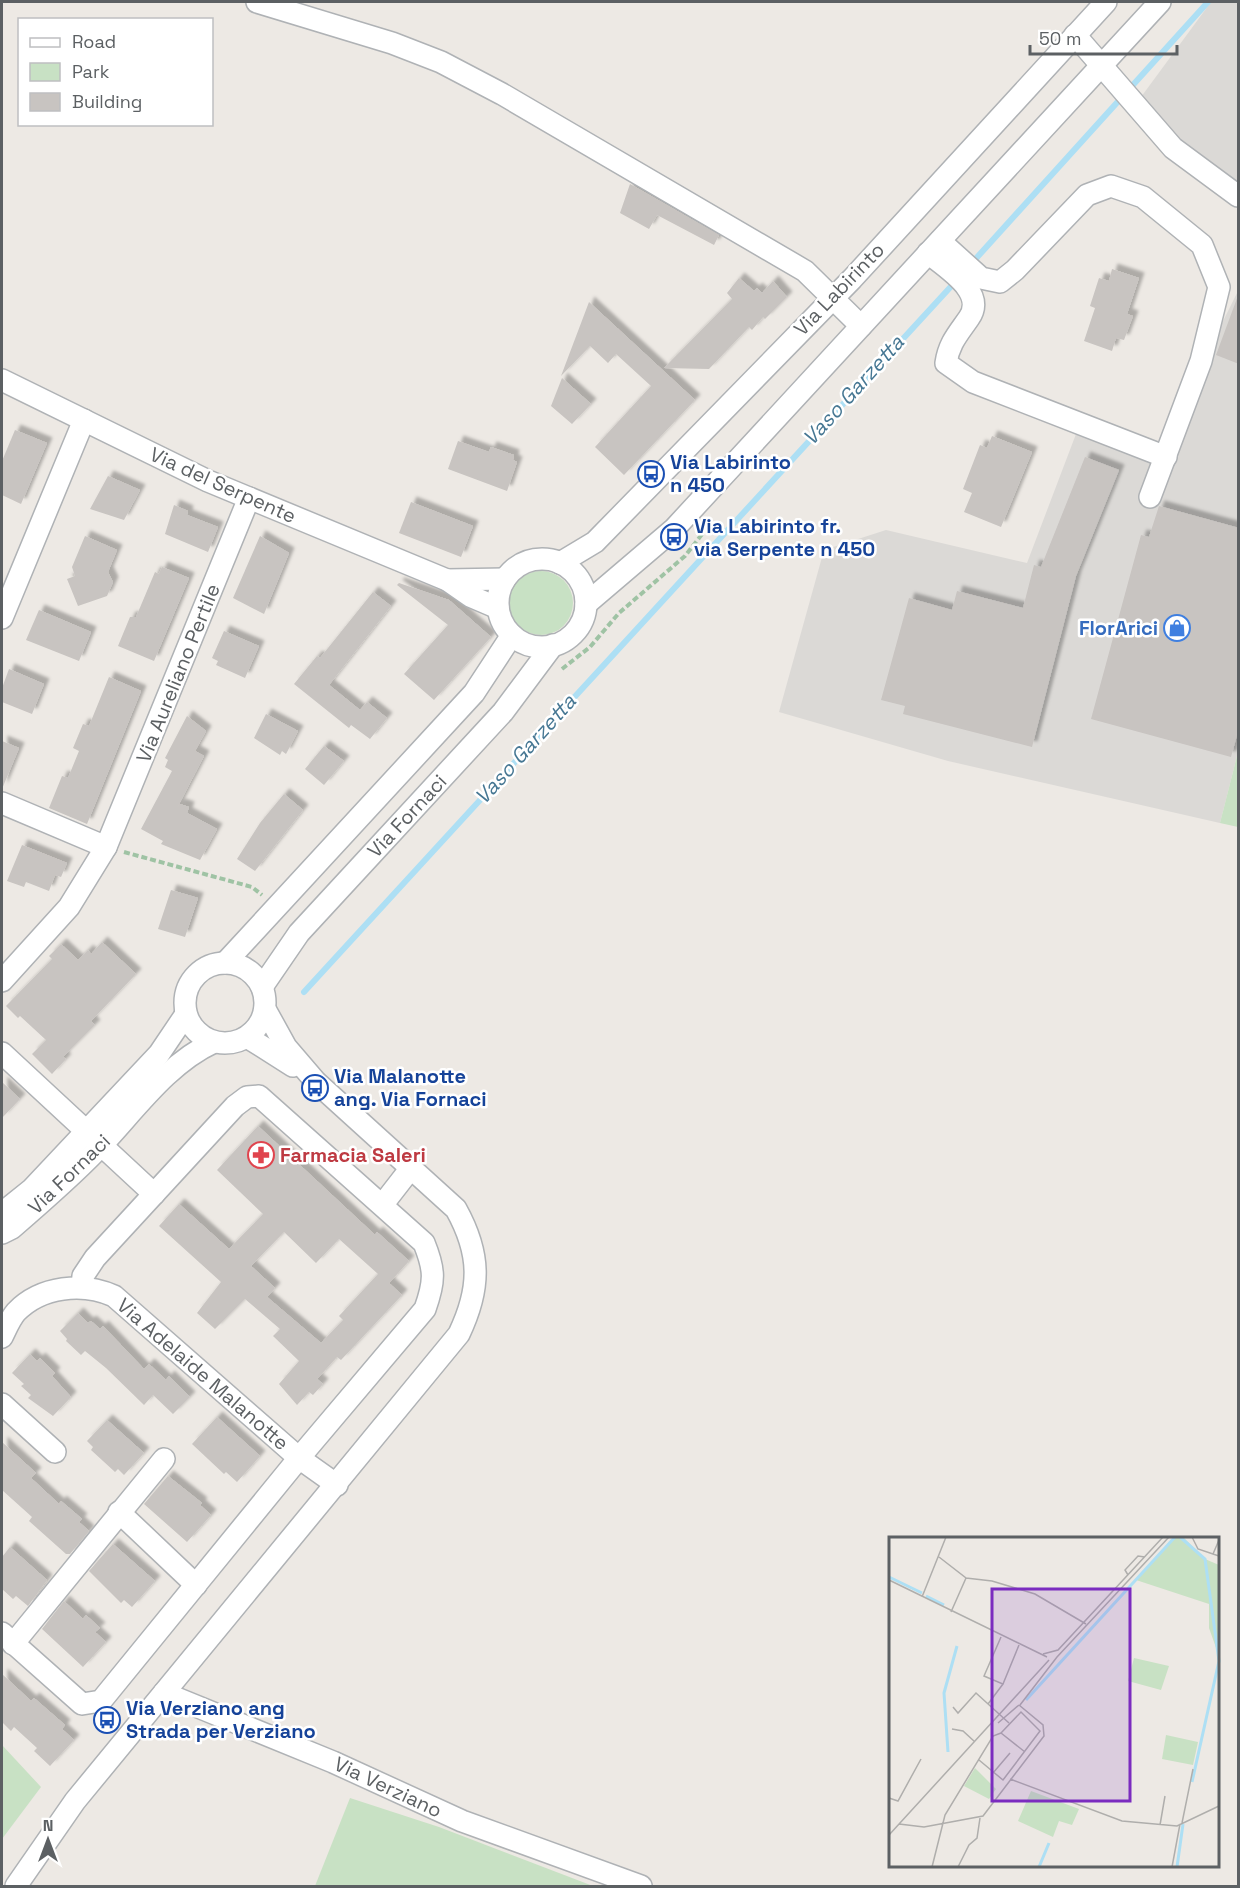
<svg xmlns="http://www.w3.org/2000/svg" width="1240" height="1888" viewBox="0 0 1240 1888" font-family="'Space Grotesk',sans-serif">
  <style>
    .industrial { fill: #dbd9d6 }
    .green { fill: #c8e1c4 }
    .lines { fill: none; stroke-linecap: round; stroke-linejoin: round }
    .stream { stroke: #addff4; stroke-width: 6 }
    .building { fill: #c8c4c1; fill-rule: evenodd; filter: url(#shadow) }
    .minor-casing { stroke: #afb2b5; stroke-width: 24 }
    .path { stroke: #9fc3a4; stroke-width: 4; stroke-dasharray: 6 3; stroke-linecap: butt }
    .minor { stroke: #fff; stroke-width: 21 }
    .labels { text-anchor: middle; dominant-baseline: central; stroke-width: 5; stroke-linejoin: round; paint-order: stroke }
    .street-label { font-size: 20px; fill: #5c6063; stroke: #fff }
    .transit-label { font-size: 20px; font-weight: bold; fill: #164399; stroke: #fff; text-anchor: start }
    .shop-label { font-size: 20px; font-weight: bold; fill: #366cbe; stroke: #fff; text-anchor: end }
    .health-label { font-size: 20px; font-weight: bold; fill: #be3a42; stroke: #fff; text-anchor: start }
    .water-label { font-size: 21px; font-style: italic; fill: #467793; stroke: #fff }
    .inset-river { fill: none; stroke: #addff4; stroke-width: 3 }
    .inset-road { fill: none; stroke: #afaeac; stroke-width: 1.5 }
    .view { fill: #7b2cbf; fill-opacity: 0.15; stroke: #7b2cbf; stroke-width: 3 }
    .inset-edge { fill: none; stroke: #5c6063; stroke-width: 3 }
  </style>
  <defs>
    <filter id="shadow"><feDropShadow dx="5.5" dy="-5.5" stdDeviation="1.5" flood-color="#0004"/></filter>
  </defs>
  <rect width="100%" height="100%" fill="#ede9e4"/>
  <g class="industrial">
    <polygon points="1211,2 1238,2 1238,199 1130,112"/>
    <polygon points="1238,291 1238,752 1220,823 948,761 779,712 824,550 886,530 1027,563 1076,434 1153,462"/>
  </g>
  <g class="green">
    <circle cx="541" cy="603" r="32"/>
    <polygon points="1238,752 1238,827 1220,823"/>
    <polygon points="2,1745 41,1787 2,1839"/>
    <polygon points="350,1798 439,1827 593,1886 315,1886"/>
  </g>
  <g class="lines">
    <g class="stream">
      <polyline points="971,264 1208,2"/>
      <polyline points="304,992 956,281"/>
    </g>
  </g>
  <g class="building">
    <polygon points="630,184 719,235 714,245 657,215 649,229 620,213"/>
    <polygon points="1112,269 1139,278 1127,314 1133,316 1124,340 1116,338 1112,351 1084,341 1095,308 1090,306 1099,278 1109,281"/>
    <polygon points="739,278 754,291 757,288 762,293 773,281 787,297 765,319 763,317 752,330 749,327 709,369 664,368 732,299 727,293"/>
    <polygon points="1239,293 1239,364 1216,355"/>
    <polygon points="589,302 695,400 624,475 595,447 651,386 616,354 608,363 590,346 561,376"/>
    <polygon points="562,378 591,404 572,424 551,406"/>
    <polygon points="15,430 47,443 21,504 2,495 2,461"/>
    <polygon points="992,436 1032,452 1001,527 964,512 972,493 963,489 980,445 987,448"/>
    <polygon points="458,441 489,452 491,447 514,455 513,460 517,462 507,491 448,469"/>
    <polygon points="1085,457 1119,470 1076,576 1032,747 903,714 905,706 881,700 909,598 952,610 957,591 1023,608 1034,565 1041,567"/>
    <polygon points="108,476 140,490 124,520 90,509"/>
    <polygon points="411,502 473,526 461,557 399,533"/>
    <polygon points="174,505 188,511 187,515 218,527 208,552 165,534"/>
    <polygon points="1159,506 1239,528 1239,728 1231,757 1091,719 1141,535 1149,537"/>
    <polygon points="85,536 117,550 108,572 113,582 107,596 78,606 67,579 75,576 72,567"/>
    <polygon points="260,536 289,553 264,614 233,598"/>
    <polygon points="162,567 189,578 154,661 118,646 130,617 136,617 155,572 159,574"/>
    <polygon points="399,583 449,600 491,637 434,700 404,674 448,625 397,585"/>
    <polygon points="373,592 391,606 329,685 360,710 367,702 387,718 370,739 351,725 349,728 294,684 317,656 320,658"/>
    <polygon points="39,610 91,632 79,661 26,640"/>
    <polygon points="224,631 259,646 245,678 216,665 218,661 212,658"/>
    <polygon points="9,669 44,684 32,714 2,702 2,688"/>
    <polygon points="109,677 141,691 87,824 49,808 62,776 68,778 79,751 73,748 83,724 89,726"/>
    <polygon points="266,714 298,731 286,754 282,751 280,755 254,738"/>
    <polygon points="187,716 206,731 195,751 204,756 177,808 180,804 189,807 187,813 217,829 200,860 161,844 163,841 141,829 172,771 165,767 168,760 165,758"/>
    <polygon points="2,741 19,748 2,789"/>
    <polygon points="324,746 344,761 324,785 305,769"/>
    <polygon points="284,794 303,810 255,871 237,859 260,823"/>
    <polygon points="22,845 67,863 61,877 55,875 49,891 26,882 24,887 7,881"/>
    <polygon points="171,890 198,898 185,937 158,929"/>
    <polygon points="102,942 136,974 91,1021 95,1025 63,1057 66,1059 52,1074 32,1054 46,1040 20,1016 18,1018 6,1006 52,959 49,956 61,944 78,960 88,950 91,954"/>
    <polygon points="2,1082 20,1099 2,1118"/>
    <path d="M258 1126 375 1235 377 1232 409 1261 389 1283 402 1295 341 1360 337 1357 317 1379 323 1384 313 1395 309 1392 297 1405 279 1384 299 1361 273 1336 280 1329 245 1299 215 1329 197 1313 221 1282 159 1226 179 1204 229 1249 263 1214 217 1170ZM284 1232 316 1263 339 1239 378 1274 339 1316 343 1320 321 1343 267 1297 275 1288 251 1266Z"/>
    <polygon points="78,1313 88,1323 91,1321 100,1329 103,1326 144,1369 149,1364 166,1380 169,1376 190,1397 173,1414 153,1395 144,1405 106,1368 85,1351 81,1355 66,1341 67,1339 60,1331"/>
    <polygon points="30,1354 37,1361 40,1358 55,1373 52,1376 71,1397 53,1416 28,1398 31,1395 21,1386 24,1384 12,1373"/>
    <polygon points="217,1417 260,1456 237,1482 226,1472 224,1474 192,1444"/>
    <polygon points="107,1420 144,1453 124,1475 118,1469 115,1472 91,1450 93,1447 87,1441"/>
    <polygon points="2,1442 36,1473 31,1478 59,1504 61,1501 82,1519 79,1522 89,1531 70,1554 66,1554 29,1521 32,1517 2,1490"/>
    <polygon points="168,1476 202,1503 200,1505 211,1515 187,1542 144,1504"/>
    <polygon points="113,1544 155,1581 132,1607 124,1600 121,1603 89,1571"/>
    <polygon points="10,1547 47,1580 28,1606 16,1596 13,1599 2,1589 2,1557"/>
    <polygon points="64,1601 83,1619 86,1615 100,1628 95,1632 106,1642 83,1667 42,1629"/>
    <polygon points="2,1674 31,1701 34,1698 65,1725 62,1729 74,1740 50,1766 34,1751 37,1748 14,1727 11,1731 2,1722"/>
  </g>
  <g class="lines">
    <defs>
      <g id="minor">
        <polyline points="257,2 392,43 441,62 502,94 805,271 861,326"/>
        <polyline points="1075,35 1173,148 1238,196"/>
        <polyline points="940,241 981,278 1000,282 1015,270 1087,195 1111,186 1143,197 1202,245 1219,287 1201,361 1150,497"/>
        <path d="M928 253C946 268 987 292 969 318 958 334 949 343 946 363L973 382 1166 457"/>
        <polyline points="2,380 208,481 447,580 470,596 498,608"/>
        <circle cx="542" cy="603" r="44"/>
        <polyline points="560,563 595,542 852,279 1106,2"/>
        <polyline points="447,580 505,579"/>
        <polyline points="586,604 674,529 1160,2"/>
        <polyline points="2,618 84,420"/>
        <polyline points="2,803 106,847 69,907 2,981"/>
        <polyline points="106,847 249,498"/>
        <circle cx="225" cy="1003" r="40"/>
        <polyline points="225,963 474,693 512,635"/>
        <polyline points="262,987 299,933 503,712 553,645"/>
        <polyline points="247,1037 293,1066"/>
        <polyline points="2,1053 154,1194"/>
        <polyline points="383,1204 411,1168"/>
        <polyline points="2,1213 32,1189 159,1054 186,1014"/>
        <path d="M2 1233 12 1228C41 1203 70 1178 97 1150 133 1113 166 1064 214 1042"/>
        <path d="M2 1337C6 1329 10 1319 16 1312 41 1286 83 1282 114 1296L299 1458 337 1485"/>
        <polyline points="2,1404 55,1452"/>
        <polyline points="119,1512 196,1585"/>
        <path d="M2 1633 82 1704 101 1701 299 1458 425 1309C435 1281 435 1270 424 1243L259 1096 247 1097 235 1106 95 1258 83 1276 82 1287"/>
        <polyline points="13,1644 164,1459"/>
        <polyline points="164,1693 333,1762 462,1821 641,1886"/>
        <path d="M16 1886 75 1801 459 1334C481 1288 481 1254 456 1209L316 1082 286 1047 265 1009"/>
      </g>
    </defs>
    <use href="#minor" class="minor-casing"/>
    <g class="path">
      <polyline points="562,669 590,647 619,613 685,556 703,533 703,527"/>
      <polyline points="124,852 252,887 262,895"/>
    </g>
    <use href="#minor" class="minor"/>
  </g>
  <defs>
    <symbol id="bus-ring" viewBox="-11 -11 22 22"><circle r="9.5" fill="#fff" stroke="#1a4fb4" stroke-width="1.5"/><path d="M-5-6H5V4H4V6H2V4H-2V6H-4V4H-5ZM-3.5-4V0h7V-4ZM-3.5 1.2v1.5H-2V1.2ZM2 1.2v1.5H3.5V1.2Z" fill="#1a4fb4"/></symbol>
    <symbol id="shop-ring" viewBox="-11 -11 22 22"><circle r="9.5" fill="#fff" stroke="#3f7fe0" stroke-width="1.5"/><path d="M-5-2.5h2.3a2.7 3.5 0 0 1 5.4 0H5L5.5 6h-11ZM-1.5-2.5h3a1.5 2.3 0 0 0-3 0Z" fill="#3f7fe0"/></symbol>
    <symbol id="pharmacy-ring" viewBox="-11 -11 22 22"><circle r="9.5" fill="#fff" stroke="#e0444e" stroke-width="1.5"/><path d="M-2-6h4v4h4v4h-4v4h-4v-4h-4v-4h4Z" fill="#e0444e"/></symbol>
  </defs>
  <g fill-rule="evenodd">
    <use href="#bus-ring" x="636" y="459" width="30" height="30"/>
    <use href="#bus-ring" x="659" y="522" width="30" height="30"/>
    <use href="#shop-ring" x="1162" y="613" width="30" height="30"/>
    <use href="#bus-ring" x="300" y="1073" width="30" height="30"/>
    <use href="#pharmacy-ring" x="246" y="1140" width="30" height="30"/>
    <use href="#bus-ring" x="92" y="1705" width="30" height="30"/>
  </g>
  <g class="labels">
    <g class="street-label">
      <text transform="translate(839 289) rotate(-46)">Via Labirinto</text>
      <text transform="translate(223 485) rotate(24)">Via del Serpente</text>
      <text transform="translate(178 673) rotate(-68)">Via Aureliano Pertile</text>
      <text transform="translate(407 816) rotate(-47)">Via Fornaci</text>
      <text transform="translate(69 1174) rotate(-44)">Via Fornaci</text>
      <text transform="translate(203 1374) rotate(41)">Via Adelaide Malanotte</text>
      <text transform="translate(388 1787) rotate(25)">Via Verziano</text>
    </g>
    <g class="transit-label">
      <text x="670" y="462">Via Labirinto<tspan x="670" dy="23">n 450</tspan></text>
      <text x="694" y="526">Via Labirinto fr.<tspan x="694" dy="23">via Serpente n 450</tspan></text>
      <text x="334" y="1076">Via Malanotte<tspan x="334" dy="23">ang. Via Fornaci</tspan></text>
      <text x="126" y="1708">Via Verziano ang<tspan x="126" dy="23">Strada per Verziano</tspan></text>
    </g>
    <g class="shop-label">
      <text x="1158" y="628">FlorArici</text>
    </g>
    <g class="health-label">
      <text x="280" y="1155">Farmacia Saleri</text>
    </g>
    <g class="water-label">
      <text transform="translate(853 390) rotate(-48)">Vaso Garzetta</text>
      <text transform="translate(525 749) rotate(-48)">Vaso Garzetta</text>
    </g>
  </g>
  <g transform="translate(889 1537)">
    <rect width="330" height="330" fill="#ede9e4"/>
    <path d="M286 0H294L316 22 330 28V119L320 91V67L247 43ZM245 121 280 129 272 153 239 144ZM277 198 309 205 304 228 273 222ZM86 231 107 252 100 262 75 249ZM142 254 190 272 183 288 170 284 164 300 129 284Z" fill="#c8e1c4"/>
    <path class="inset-river" d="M291 0 316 22 330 124 303 245M0 40 33 56M37 59 55 68M137 163 286 0M59 215 55 156 68 109M150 330 160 306M288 330 294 287"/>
    <path class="inset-road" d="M303 0 309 12 324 17M330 3 324 17 330 19M50 20 77 41 62 75M239 38 236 33 249 19 256 20M77 41 103 44 146 57 197 87M0 43 158 120M33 60 57 0M154 117 169 113 274 0M114 147 130 108M99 167 114 147 95 139 112 100M131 168 168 120 280 0M64 170 69 176 87 156 120 186M109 186 130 168M63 192 74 194 86 205M112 196 136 215M90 223 114 243 151 194 132 175 112 196M104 236 121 216M121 242 233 284 288 289 330 269M0 261 9 264 32 222M293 286 304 232M10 287 35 290 94 279 155 199 154 188 130 168M271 288 276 259M0 298 160 123M43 330 56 278 104 199 112 196M69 330 80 308 88 301 91 281M283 330 291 287"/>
    <path class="view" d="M103 52H241V264H103Z"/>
    <rect width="330" height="330" class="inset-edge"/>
  </g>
  <rect width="1240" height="1888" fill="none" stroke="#5c6063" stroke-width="6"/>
  <rect x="18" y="18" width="195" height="108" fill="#ffffff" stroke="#bebfc1" stroke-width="1.5"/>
  <rect x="30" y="38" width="30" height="9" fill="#ffffff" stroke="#bebfc1" stroke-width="1.5"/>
  <text x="72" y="48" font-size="18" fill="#5c6063">Road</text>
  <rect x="30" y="63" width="30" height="18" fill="#c8e1c4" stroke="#bebfc1" stroke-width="1.5"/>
  <text x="72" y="78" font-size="18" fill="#5c6063">Park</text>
  <rect x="30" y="93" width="30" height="18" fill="#c8c4c1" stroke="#bebfc1" stroke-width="1.5"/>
  <text x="72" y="108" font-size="18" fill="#5c6063">Building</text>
  <g transform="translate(48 1840)" stroke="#ffffff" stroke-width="4.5" paint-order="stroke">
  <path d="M0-4.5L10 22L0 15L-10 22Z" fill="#5c6063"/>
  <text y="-9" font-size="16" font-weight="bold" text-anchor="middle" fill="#5c6063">N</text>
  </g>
  <path d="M1030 45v9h147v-9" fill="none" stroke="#5c6063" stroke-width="3"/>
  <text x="1039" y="45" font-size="18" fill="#5c6063" stroke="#ffffff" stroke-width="4.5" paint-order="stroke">50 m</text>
</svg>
